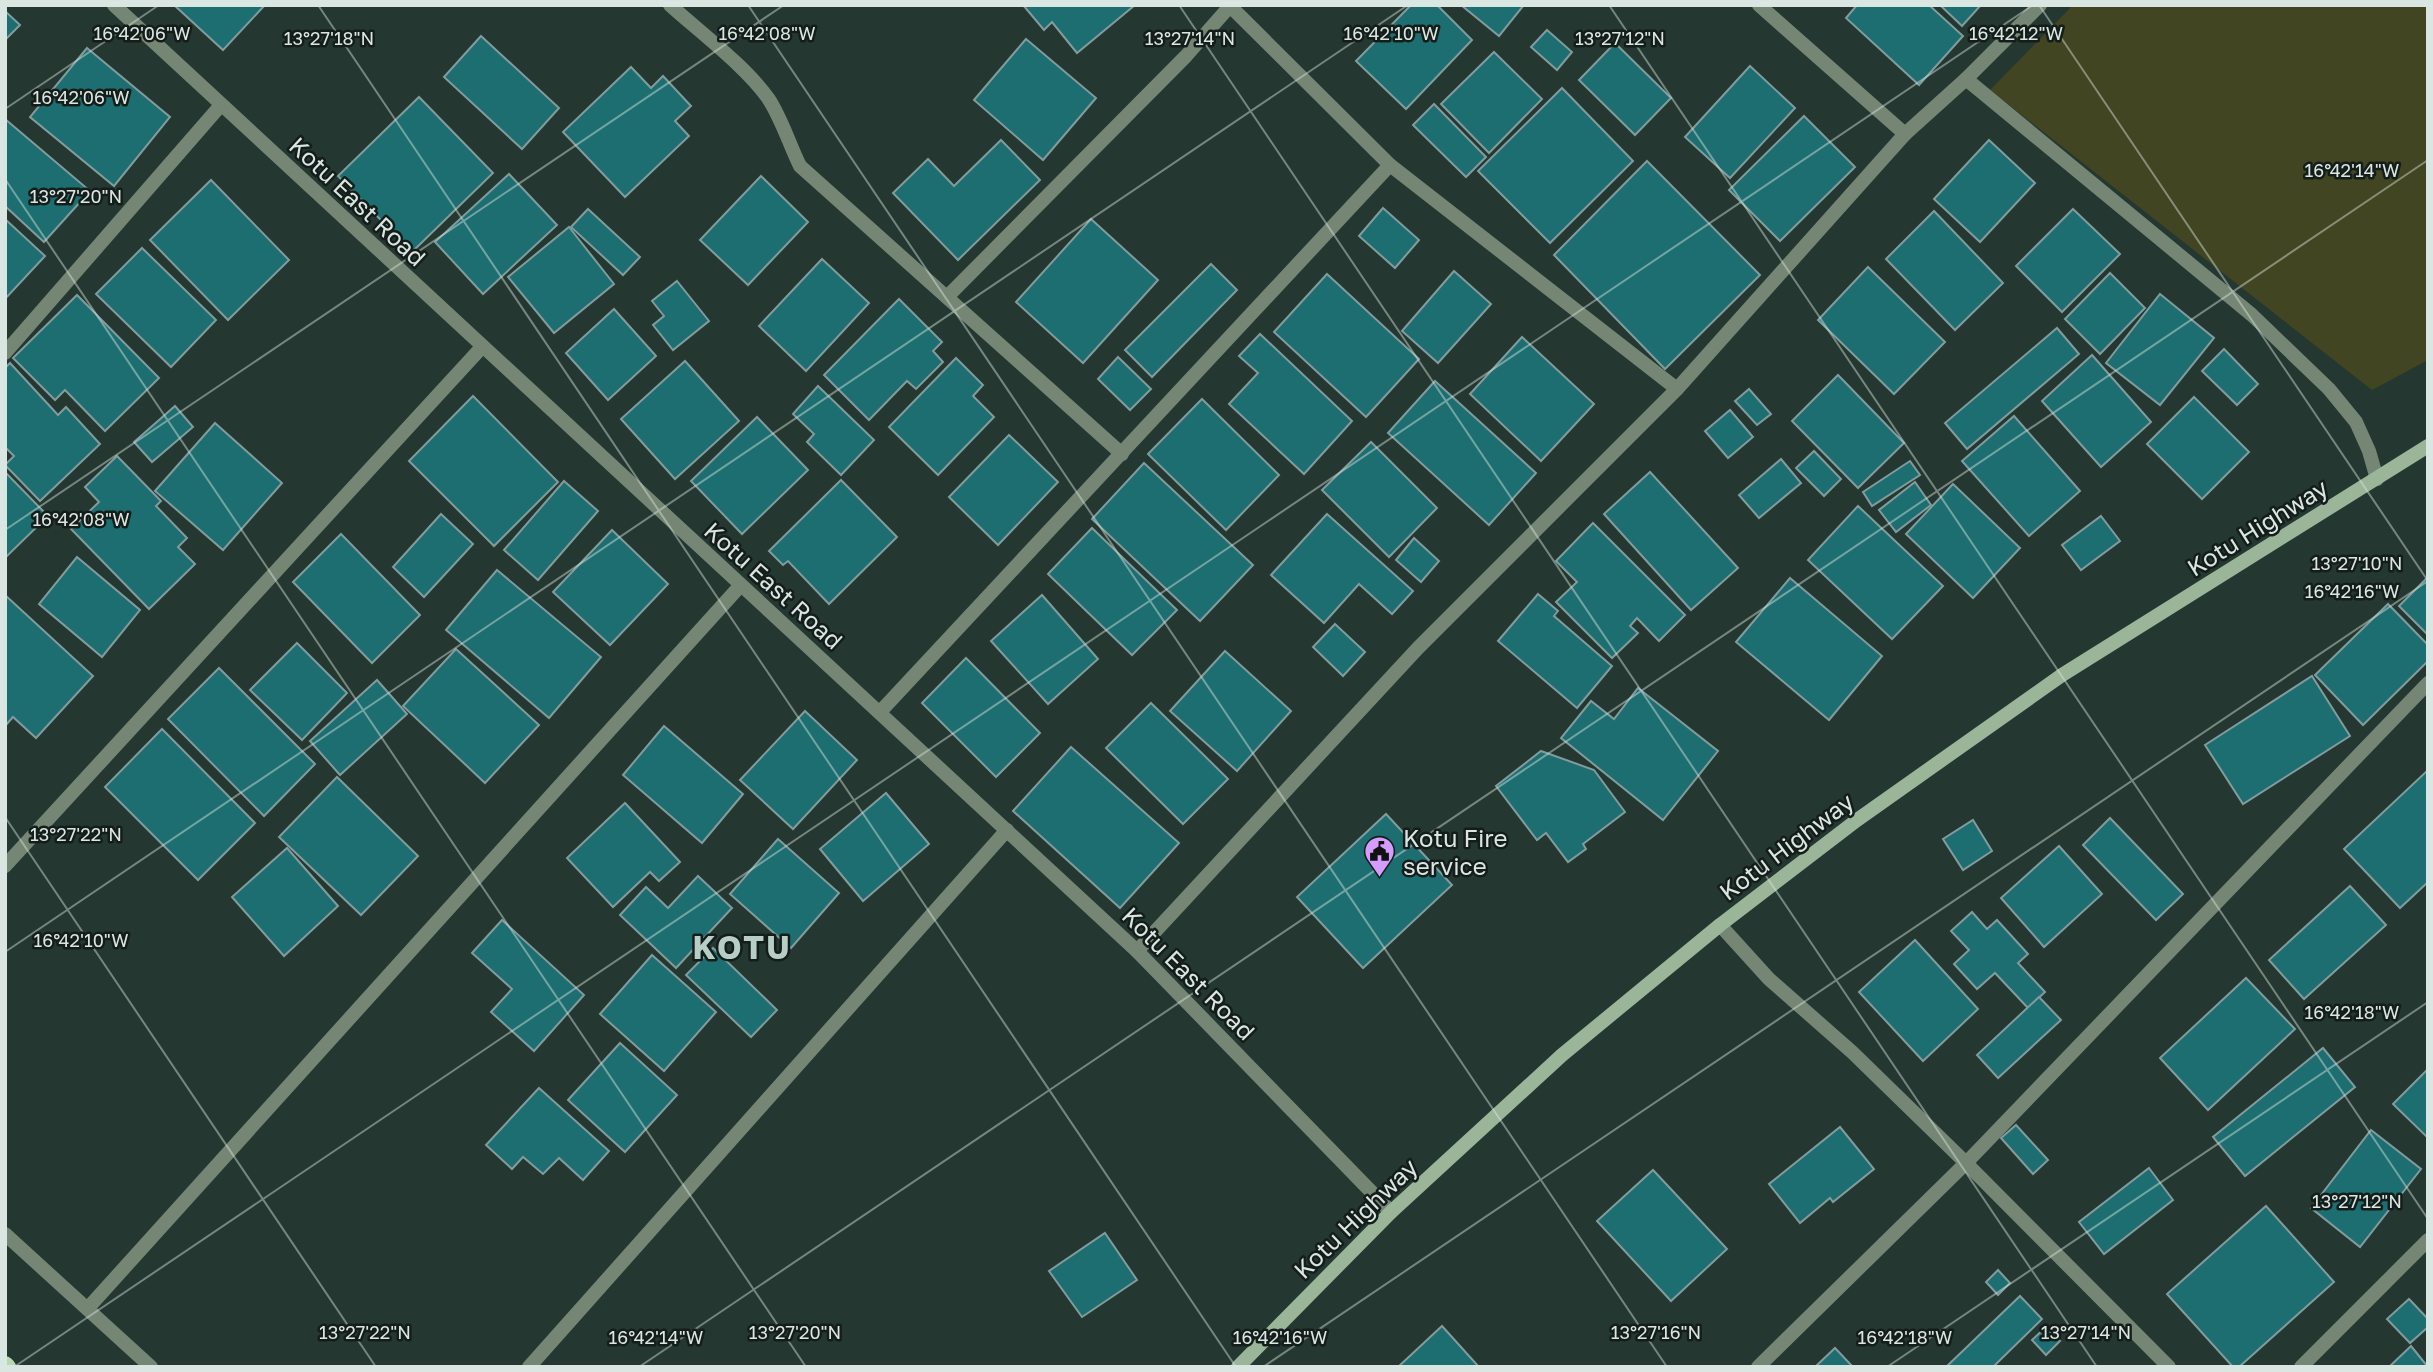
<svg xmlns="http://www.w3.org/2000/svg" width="2433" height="1372" viewBox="0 0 2433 1372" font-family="'Golos Text',sans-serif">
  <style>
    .green { fill: #414521 }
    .building { fill: #1d6e71; stroke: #829b9c; stroke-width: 2 }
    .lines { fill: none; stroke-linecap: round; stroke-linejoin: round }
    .street { stroke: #758674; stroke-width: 14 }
    .secondary { stroke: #9ab598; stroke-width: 14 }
    .primary { stroke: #b6d9b3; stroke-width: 18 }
    .ticks { fill: none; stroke: #dae6e1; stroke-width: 2; stroke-opacity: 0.45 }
    .labels { text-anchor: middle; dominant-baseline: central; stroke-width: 5; stroke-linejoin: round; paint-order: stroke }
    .street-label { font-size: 24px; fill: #dae6e1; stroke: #141d1a }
    .poi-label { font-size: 24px; fill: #dae6e1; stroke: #141d1a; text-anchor: start }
    .district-label { font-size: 32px; font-weight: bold; letter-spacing: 2px; fill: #b6cec5; stroke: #141d1a }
    .ticks-label { font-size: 18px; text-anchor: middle; fill: #dae6e1; stroke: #141d1a; stroke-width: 5; stroke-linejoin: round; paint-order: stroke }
  </style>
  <rect width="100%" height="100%" fill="#243831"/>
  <polygon class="green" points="2073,5 2428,5 2428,360 2372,390 1990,90"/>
  <g class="building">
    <polygon points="174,5 265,5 223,50"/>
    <polygon points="1023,5 1135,5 1077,53 1052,22 1044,30"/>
    <polygon points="1411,5 1437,5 1472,40 1406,109 1356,61"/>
    <polygon points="1461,5 1524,5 1499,36"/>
    <polygon points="1857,5 1929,5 1963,36 1919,85 1846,18"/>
    <polygon points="1940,5 1981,5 1962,26"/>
    <polygon points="5,11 20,25 5,40"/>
    <polygon points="1547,30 1572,52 1557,70 1531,47"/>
    <polygon points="481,36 559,108 522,149 444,77"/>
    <polygon points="1026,39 1096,98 1043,160 974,100"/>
    <polygon points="1615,43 1671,98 1635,135 1579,80"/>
    <polygon points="87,48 170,117 114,186 30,117"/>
    <polygon points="1494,52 1542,99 1489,153 1441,104"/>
    <polygon points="1750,66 1795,108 1730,178 1685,137"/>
    <polygon points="631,67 651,88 663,76 691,106 675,121 689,136 625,197 563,132"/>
    <polygon points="1562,88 1633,161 1550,243 1478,171"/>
    <polygon points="419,97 493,173 412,252 338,176"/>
    <polygon points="1434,104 1486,157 1466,177 1413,125"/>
    <polygon points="1804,116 1855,167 1780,241 1729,190"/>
    <polygon points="5,119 90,191 44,242 5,206"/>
    <polygon points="1001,140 1040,180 958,260 893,193 928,159 954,186"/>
    <polygon points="1989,140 2035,183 1980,242 1934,199"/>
    <polygon points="1647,161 1760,275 1665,369 1554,255"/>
    <polygon points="509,174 557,225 483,294 435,242"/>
    <polygon points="761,176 808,222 748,285 700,240"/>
    <polygon points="211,180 289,260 228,320 150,240"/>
    <polygon points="1383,208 1419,240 1395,268 1359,236"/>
    <polygon points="588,209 640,257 623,275 571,227"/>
    <polygon points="2073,209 2120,254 2062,312 2016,266"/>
    <polygon points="1934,211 2003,283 1955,330 1886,259"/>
    <polygon points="5,219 45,256 5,299"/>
    <polygon points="1091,219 1158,280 1083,363 1016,302"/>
    <polygon points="569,227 614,284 554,333 508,277"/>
    <polygon points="142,248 216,320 171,367 96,294"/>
    <polygon points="822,259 869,303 806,371 759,326"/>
    <polygon points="1211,264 1237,290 1152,377 1125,350"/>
    <polygon points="1868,267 1945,342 1894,394 1818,320"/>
    <polygon points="1454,271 1491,304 1438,363 1402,331"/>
    <polygon points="2110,273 2145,308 2100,354 2065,319"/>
    <polygon points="1327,274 1419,359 1366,417 1274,332"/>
    <polygon points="677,281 709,321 673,350 653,325 664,316 652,301"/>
    <polygon points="2160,294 2214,338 2160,405 2106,363"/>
    <polygon points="77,295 159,378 105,431 65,390 55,400 13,358"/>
    <polygon points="899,299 942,342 933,351 943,362 916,389 907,381 869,420 824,375"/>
    <polygon points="614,309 656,356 608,400 566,353"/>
    <polygon points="2057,328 2079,354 1967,449 1945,423"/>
    <polygon points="1260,334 1352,421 1304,474 1229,404 1258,373 1239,356"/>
    <polygon points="1522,337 1594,404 1541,461 1470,394"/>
    <polygon points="2224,349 2258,384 2237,405 2202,371"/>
    <polygon points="2092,355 2151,422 2101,467 2042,401"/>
    <polygon points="1118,357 1151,389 1130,410 1098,379"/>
    <polygon points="956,358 983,385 973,396 994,417 938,475 889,427"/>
    <polygon points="685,361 739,421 675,479 621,419"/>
    <polygon points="10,363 58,415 66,407 100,444 40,501 5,465 14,456 5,447 5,368"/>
    <polygon points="1838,375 1904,443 1858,488 1792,421"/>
    <polygon points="1435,381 1536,473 1489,525 1388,433"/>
    <polygon points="818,386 874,440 841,475 807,442 814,434 793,414"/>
    <polygon points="1749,389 1771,414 1757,425 1735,401"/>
    <polygon points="473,396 558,482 494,546 409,461"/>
    <polygon points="2194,397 2249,452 2202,499 2147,444"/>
    <polygon points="1202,399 1279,475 1226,530 1148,454"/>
    <polygon points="175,406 193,427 152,462 134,442"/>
    <polygon points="1730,410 1753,437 1728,458 1705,431"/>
    <polygon points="2014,416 2080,491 2029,536 1962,461"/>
    <polygon points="757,417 808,470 742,534 691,481"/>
    <polygon points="215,423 282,483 223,550 155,491"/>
    <polygon points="1009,435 1058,482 998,545 949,497"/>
    <polygon points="1371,442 1437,508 1389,557 1322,490"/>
    <polygon points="1814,451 1841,479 1824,496 1796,468"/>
    <polygon points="117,456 161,501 156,506 187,538 178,547 195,564 149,609 71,529 99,502 85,487"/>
    <polygon points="1781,459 1801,483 1759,518 1739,495"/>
    <polygon points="1910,461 1920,475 1872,506 1863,492"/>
    <polygon points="1144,463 1253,565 1200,621 1092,519"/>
    <polygon points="5,472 48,516 5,558"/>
    <polygon points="1650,472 1738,568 1691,610 1604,514"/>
    <polygon points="841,480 897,537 829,604 788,561 783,565 769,551"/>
    <polygon points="564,481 598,511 538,580 504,550"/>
    <polygon points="1915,482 1931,505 1896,532 1879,510"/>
    <polygon points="1953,484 2020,548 1973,598 1906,534"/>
    <polygon points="1858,506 1943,586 1892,639 1808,560"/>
    <polygon points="441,514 473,544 424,597 393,567"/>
    <polygon points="1327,514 1413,591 1392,614 1359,584 1324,623 1271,575"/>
    <polygon points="2101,516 2120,541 2081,570 2062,545"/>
    <polygon points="1593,523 1685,615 1659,641 1637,618 1630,626 1638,633 1612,658 1556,602 1577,582 1556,561"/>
    <polygon points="1092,528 1177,610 1132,655 1048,574"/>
    <polygon points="612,530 668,584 610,645 553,592"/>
    <polygon points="341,534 420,615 372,663 293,582"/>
    <polygon points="1414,538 1439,561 1421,582 1396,560"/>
    <polygon points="77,557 140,610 102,657 39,604"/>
    <polygon points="497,570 601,657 549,718 446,630"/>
    <polygon points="2428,577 2428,635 2399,606"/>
    <polygon points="1790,578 1882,656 1829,720 1736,642"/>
    <polygon points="1538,594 1558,611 1554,616 1612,666 1577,708 1498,641"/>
    <polygon points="5,595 93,676 36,738 13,717 5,726"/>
    <polygon points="1042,595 1098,659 1048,704 991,641"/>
    <polygon points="2388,604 2428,645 2428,661 2363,725 2315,675"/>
    <polygon points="1335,624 1365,652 1343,676 1313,647"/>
    <polygon points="297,643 347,693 302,740 250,690"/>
    <polygon points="456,649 539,725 485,783 403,706"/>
    <polygon points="1225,651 1291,711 1237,771 1170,711"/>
    <polygon points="966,658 1040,733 996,777 922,703"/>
    <polygon points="219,668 315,764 264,816 168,719"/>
    <polygon points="2312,676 2350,736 2243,804 2205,745"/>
    <polygon points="377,680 407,714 340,775 310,741"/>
    <polygon points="1638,688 1718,751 1663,820 1561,738 1591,701 1614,719"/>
    <polygon points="1151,703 1228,779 1183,824 1106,748"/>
    <polygon points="805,711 857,760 793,829 740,780"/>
    <polygon points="664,726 743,794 702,843 623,775"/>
    <polygon points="162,729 255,823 198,880 105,787"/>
    <polygon points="1071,747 1179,843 1120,908 1013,811"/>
    <polygon points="1541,751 1594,770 1625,812 1583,844 1586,849 1568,862 1546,833 1537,840 1496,786"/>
    <polygon points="2428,770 2428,882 2400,908 2344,849"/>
    <polygon points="337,777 418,856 361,915 279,837"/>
    <polygon points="886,793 929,844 863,901 820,849"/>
    <polygon points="625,803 680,862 659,881 650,872 613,907 567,858"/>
    <polygon points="1386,814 1452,885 1363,968 1297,897"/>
    <polygon points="2110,818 2183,894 2156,920 2083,845"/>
    <polygon points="1973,820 1992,851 1963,870 1943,839"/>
    <polygon points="778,839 839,893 791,948 730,894"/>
    <polygon points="2059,846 2102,894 2044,947 2001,898"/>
    <polygon points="287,848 338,906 284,956 232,897"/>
    <polygon points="698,876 732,908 676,968 620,915 646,887 668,908"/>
    <polygon points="2350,886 2386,925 2304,999 2269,960"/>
    <polygon points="1972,912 1987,929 1997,920 2028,954 2018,963 2045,992 2028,1008 1995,973 1977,989 1954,964 1969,950 1951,931"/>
    <polygon points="502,920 584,995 534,1051 491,1012 512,989 472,953"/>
    <polygon points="1915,940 1978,1009 1923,1061 1859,992"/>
    <polygon points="713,948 777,1010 751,1037 686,975"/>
    <polygon points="652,955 716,1012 664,1071 600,1014"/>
    <polygon points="2246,978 2295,1029 2208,1110 2160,1058"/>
    <polygon points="2039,997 2061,1020 1998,1078 1977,1055"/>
    <polygon points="620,1043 677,1095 625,1152 568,1100"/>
    <polygon points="2323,1048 2355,1087 2245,1176 2213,1137"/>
    <polygon points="2428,1069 2428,1138 2393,1104"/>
    <polygon points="539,1088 609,1151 583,1180 559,1158 543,1174 523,1157 512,1169 486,1145"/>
    <polygon points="2016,1125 2048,1160 2033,1174 2001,1138"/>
    <polygon points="1840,1127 1874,1169 1833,1202 1830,1198 1800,1223 1769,1184"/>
    <polygon points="2371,1130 2421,1169 2360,1247 2311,1208"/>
    <polygon points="2149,1168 2173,1200 2104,1254 2079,1222"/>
    <polygon points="1653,1170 1727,1249 1671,1301 1597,1221"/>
    <polygon points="2266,1206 2334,1282 2239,1367 2233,1367 2167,1294"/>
    <polygon points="1105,1233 1137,1280 1082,1317 1049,1271"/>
    <polygon points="1998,1270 2010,1283 1998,1295 1986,1282"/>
    <polygon points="2020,1296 2042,1319 1993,1367 1946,1367"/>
    <polygon points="2409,1299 2428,1319 2428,1327 2410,1343 2387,1319"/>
    <polygon points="1442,1326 1479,1367 1398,1367"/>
    <polygon points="2046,1327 2060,1341 2046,1355 2032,1340"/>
    <polygon points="2411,1346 2428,1367 2389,1367"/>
    <polygon points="1835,1348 1853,1367 1815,1367"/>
  </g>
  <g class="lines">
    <g class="street">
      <polyline points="114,5 1137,951 1391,1212"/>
      <path d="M670 5C700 32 745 66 768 98 782 119 789 144 800 166L1122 454"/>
      <polyline points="1229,5 1390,165 1677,389"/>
      <polyline points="1759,5 1905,134"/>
      <polyline points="1966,79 2252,315 2329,389 2356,422 2369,451 2377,479"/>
      <polyline points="947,297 1186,56 1230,6"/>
      <polyline points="5,353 221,105"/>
      <polyline points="880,712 1390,165"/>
      <polyline points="5,866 482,347"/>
      <polyline points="1720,925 1769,979 1852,1052 1966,1163 2169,1367"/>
      <polyline points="1137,951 1418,648 1677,389 1905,134 1966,79 2040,5"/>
      <polyline points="5,1234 151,1367"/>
      <polyline points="88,1308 740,586"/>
      <polyline points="529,1367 1007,830"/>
      <polyline points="1758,1367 1966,1163 2428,683"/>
      <polyline points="2301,1367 2428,1240"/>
    </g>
    <polyline class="secondary" points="1238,1367 1391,1212 1562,1055 1720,925 1857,820 2062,675 2428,446"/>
    <polyline class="primary" points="5,1365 7,1367"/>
  </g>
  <path class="ticks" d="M318 5 1236 1367M748 5 1667 1367M1179 5 2097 1367M1609 5 2428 1219M2039 5 2428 581M5 109 159 5M5 179 806 1367M5 530 784 5M5 817 376 1367M5 952 1408 5M14 1367 2033 5M639 1367 2428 160M1263 1367 2428 581M1887 1367 2428 1002"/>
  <defs>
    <symbol id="civic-pin" viewBox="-11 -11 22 30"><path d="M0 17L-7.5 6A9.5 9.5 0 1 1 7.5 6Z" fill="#d49cfc" stroke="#141d1a"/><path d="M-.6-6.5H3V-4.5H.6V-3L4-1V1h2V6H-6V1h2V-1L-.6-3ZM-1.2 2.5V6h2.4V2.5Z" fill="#111"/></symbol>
  </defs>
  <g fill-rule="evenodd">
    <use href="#civic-pin" x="1362" y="834" width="35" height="47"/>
  </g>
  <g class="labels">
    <g class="street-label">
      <text transform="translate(358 201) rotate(43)">Kotu East Road</text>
      <text transform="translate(2257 527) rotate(-32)">Kotu Highway</text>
      <text transform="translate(774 585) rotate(42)">Kotu East Road</text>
      <text transform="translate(1786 846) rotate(-37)">Kotu Highway</text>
      <text transform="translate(1189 973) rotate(45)">Kotu East Road</text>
      <text transform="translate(1355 1218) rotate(-44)">Kotu Highway</text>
    </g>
    <g class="poi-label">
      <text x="1403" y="837">Kotu Fire<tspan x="1403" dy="28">service</tspan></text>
    </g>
    <g class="district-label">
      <text x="742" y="947">KOTU</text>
    </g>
  </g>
  <g class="ticks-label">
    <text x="142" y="40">16°42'06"W</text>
    <text x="767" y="40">16°42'08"W</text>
    <text x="1391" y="40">16°42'10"W</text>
    <text x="2016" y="40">16°42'12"W</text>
    <text x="329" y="45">13°27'18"N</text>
    <text x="1190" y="45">13°27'14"N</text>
    <text x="1620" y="45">13°27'12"N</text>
    <text x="81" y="104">16°42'06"W</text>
    <text x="2352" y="177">16°42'14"W</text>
    <text x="76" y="203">13°27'20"N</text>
    <text x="81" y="526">16°42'08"W</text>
    <text x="2357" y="570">13°27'10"N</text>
    <text x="2352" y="598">16°42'16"W</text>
    <text x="76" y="841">13°27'22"N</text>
    <text x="81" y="947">16°42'10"W</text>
    <text x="2352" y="1019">16°42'18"W</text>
    <text x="2357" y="1208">13°27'12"N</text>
    <text x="365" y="1339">13°27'22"N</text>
    <text x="795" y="1339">13°27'20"N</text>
    <text x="1656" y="1339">13°27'16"N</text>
    <text x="2086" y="1339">13°27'14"N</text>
    <text x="656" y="1344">16°42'14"W</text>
    <text x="1280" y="1344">16°42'16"W</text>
    <text x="1905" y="1344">16°42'18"W</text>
  </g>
  <rect width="2433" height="1372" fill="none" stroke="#dae6e1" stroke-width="14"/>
</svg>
